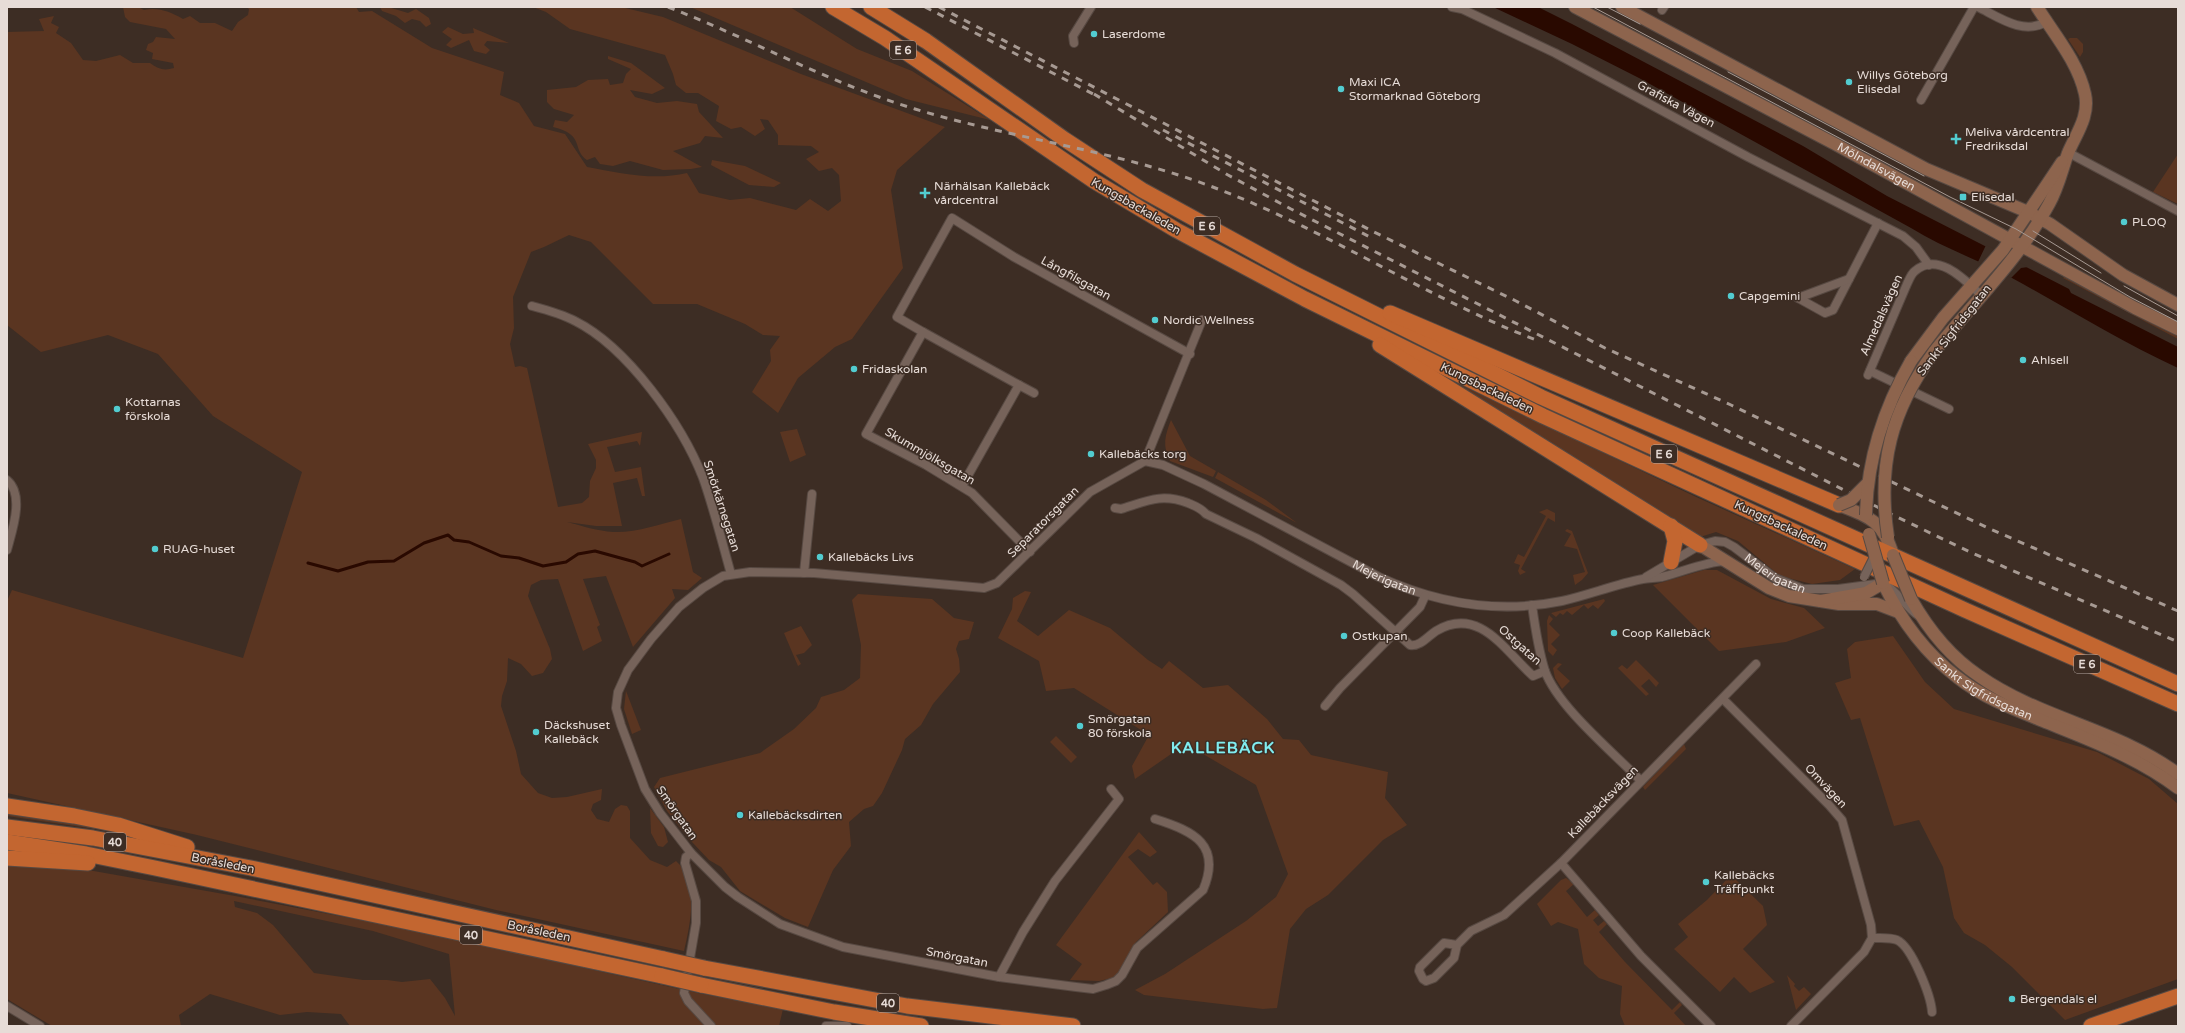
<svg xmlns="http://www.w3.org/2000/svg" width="2185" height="1033" viewBox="0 0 2185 1033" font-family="'Varela Round',sans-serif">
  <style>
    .green { fill: #5a3521; fill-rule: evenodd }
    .water { fill: #290900 }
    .pier { fill: #3d2d24 }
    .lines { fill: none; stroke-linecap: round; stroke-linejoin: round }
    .stream { stroke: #290900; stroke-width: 3 }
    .street-casing { stroke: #574942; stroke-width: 10 }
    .secondary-casing { stroke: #574942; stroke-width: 14 }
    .highway-casing { stroke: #574942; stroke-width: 17 }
    .street { stroke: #76635a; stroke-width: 8 }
    .secondary { stroke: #8d644d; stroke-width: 12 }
    .highway { stroke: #c36630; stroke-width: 15 }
    .tram { stroke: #a79a93; stroke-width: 1 }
    .rail { stroke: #a79a93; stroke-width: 3; stroke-dasharray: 7 7; stroke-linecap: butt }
    .street-bridge-casing { stroke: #574942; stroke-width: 10; stroke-linecap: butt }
    .secondary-bridge-casing { stroke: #574942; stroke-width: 14; stroke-linecap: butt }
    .highway-bridge-casing { stroke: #574942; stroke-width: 17; stroke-linecap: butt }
    .street-bridge { stroke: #76635a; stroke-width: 8 }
    .secondary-bridge { stroke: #8d644d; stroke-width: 12 }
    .highway-bridge { stroke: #c36630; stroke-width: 15 }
    .poi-dot { fill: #52ccd0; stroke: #3d2d24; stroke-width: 1.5 }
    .labels { text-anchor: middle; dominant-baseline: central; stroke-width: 3; stroke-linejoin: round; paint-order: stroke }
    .shield { fill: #3d2d24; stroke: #b4a8a1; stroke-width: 1 }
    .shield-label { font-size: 11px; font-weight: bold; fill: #e7dcd7 }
    .poi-label { font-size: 12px; fill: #e7dcd7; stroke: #3d2d24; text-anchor: start }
    .street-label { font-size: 12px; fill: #e7dcd7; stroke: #3d2d24 }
    .district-label { font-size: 16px; font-weight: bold; letter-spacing: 1px; fill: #80ecef; stroke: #3d2d24 }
  </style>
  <rect width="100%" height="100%" fill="#3d2d24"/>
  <g class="green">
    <path d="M123 7H138L144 10C159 7 170 12 183 19L190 16 200 23H215L232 31 238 22 248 15 249 9 246 7H356L359 12 372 11 432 48 504 72 500 95 519 103 534 126 565 134 587 167C619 173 654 181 687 173L699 193 730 200 750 198 796 210 810 199 828 211 841 201 839 175 832 168 819 171 806 159 819 152 811 146 778 145V135L768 120 760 119 765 129 755 136 741 127 731 129 716 121 719 106 698 93H686L676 85 673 74 665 55 570 29 546 12 533 7H621L663 17 801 74 945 127 897 170 891 190 903 268 852 339 835 347 798 378 778 413 752 392 771 361 770 350 780 336 763 335 745 324 697 304H653L591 242 569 235 544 247 531 252 513 297 514 328 510 344 515 367 520 366 527 368 558 507 582 503 589 497 590 481 596 468V460L588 444 642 432 640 446 637 441 607 447 615 472 641 467 645 496H642L637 478 613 483 622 526H596L567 522C582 526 598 531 613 532 636 533 660 524 681 519L693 572 702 578 688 590 672 589 675 598 633 647 606 576 583 579 600 625 597 627 602 641 583 651 558 579 541 580 531 585 528 596 550 649 552 659 543 673 532 676 521 664 508 658 507 681 502 696 501 706 516 751 521 774 538 793 552 798 567 797 602 789 601 800 593 804 591 810 597 819 609 822 615 809 621 805 627 806 630 811V838L650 860 667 867 676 861C700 882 690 925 684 951L496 910 197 835 7 793V601L12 590 243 658 302 472 213 416 158 354 108 335 41 352 7 325V32L44 31 39 19 54 16 51 23 59 27 56 33 71 43 83 60 96 61 120 55 133 63H150C158 69 164 71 174 68L173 63 152 59 153 53 146 50 148 44 153 42 156 37 175 39 166 29 130 22 125 17Z"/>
    <polygon points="380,7 388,7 408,13 416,9 429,18 431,24 426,27 420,21 412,19 405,23 396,16 382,11"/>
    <polygon points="690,7 790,7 857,49 912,71 990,120 906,99"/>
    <polygon points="448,27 463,34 474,33 473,28 509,43 487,41 484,45 490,50 486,54 474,51 469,40 451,48 446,45 452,39 442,32"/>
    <polygon points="2070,38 2077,38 2083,44 2083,52 2080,57 2068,39"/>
    <path d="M608 56 631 63 665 88 652 94 630 90 635 97 657 103 677 101 697 104 699 112 723 138 705 136 700 143 673 151 702 167 691 169 663 170 630 161 613 166 600 164 595 157 587 160C571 149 586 135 553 127L555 120 567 122 574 115 554 109 547 102V90L576 87 588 80 608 79 610 85 623 83 626 74 631 69 608 59Z"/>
    <polygon points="2178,154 2178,204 2153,192"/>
    <polygon points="712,160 745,166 781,183 774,187 749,185 711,165"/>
    <polygon points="2065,276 2178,335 2178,339 2063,278"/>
    <polygon points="1446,378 1694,496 1855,569 1840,580 1812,584 1780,576 1738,541 1716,532 1700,537"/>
    <path d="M1171 420 1190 456 1216 471 1213 477 1170 461C1162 446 1165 435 1171 420Z"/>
    <polygon points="797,429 806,455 790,462 780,432"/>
    <polygon points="1218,472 1266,500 1297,523 1215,478"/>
    <polygon points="1547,509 1555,513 1555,522 1548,518 1521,569 1526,572 1520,575 1518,571 1520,565 1514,563 1518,554 1524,557 1546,516 1539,512"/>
    <polygon points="1567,529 1572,531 1588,573 1582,580 1575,585 1573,575 1585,572 1577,549 1564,546 1571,534 1565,531"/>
    <polygon points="1704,570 1717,570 1771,599 1804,608 1825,628 1786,642 1719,651 1653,585"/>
    <polygon points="1025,591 1031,592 1017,621 1038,636 1069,610 1110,628 1148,660 1162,669 1169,661 1203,688 1228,685 1267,719 1283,739 1299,740 1311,755 1388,772 1385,798 1407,825 1383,840 1328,895 1306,909 1290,929 1277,1008 1263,1009 1144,995 1135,990 1165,974 1246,921 1276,897 1288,874 1256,785 1191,747 1174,752 1135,779 1132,766 1149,735 1074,688 1046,691 1039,661 998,638 1012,609 1013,598"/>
    <polygon points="858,594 932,599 954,618 974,622 969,639 959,641 956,649 959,659 960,672 933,704 921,725 905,739 902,750 882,793 873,806 864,809 849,822 851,846 833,870 808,927 785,918 740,891 721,867 709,860 692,842 667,811 654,787 660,778 760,753 794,729 816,708 821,697 844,690 860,678 861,645 852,600"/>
    <polygon points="1604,599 1605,601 1598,609 1593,605 1588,609 1584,605 1572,615 1567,611 1563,615 1560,613 1556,617 1551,613"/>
    <polygon points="1549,615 1553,619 1549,624 1560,635 1551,644 1557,650 1553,656 1548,651 1547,621"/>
    <polygon points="801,626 812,645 804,653 796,655 801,664 798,666 784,633"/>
    <polygon points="1893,636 1925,682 1954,709 2097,752 2149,779 2178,804 2178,979 2065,1020 2012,967 1985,945 1964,933 1954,918 1943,867 1919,820 1894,826 1860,718 1851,720 1835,683 1851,678 1847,649 1855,642"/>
    <polygon points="1636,660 1659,683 1656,687 1649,679 1641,686 1649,694 1646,696 1618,668 1622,665 1627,669"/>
    <polygon points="1558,663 1562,664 1557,669 1570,681 1562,689 1555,678 1553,668"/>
    <polygon points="626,691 641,730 632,734 624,709"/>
    <polygon points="1056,736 1077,757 1071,763 1050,742"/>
    <polygon points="1684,744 1686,749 1645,790 1643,787"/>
    <polygon points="650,808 664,827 668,842 663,847 658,846 651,833"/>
    <polygon points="7,812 95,827 95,829 7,816"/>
    <polygon points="1139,832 1157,852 1150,857 1138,849 1128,857 1153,885 1157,882 1167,892 1168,912 1136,942 1118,974 1112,978 1099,981 1070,980 1082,964 1056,945"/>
    <path d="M7 864 88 870 235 896 397 927 698 993 783 1009 779 1026H350L341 1014 307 1012 280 1015 210 994 179 1015 181 1026H52L7 999ZM234 901 373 931 449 954 455 1016 445 998 430 979 402 982 387 980H363L314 973 273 925 257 913 235 907Z"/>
    <polygon points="1731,875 1763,906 1767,925 1743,949 1775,982 1750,993 1734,977 1720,992 1674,949 1688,937 1678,924 1707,900"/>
    <polygon points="1566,878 1574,884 1566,891 1587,917 1595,910 1599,915 1593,920 1598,926 1604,921 1607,924 1599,932 1625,962 1672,1010 1680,1002 1682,1005 1674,1013 1686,1026 1625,1026 1620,1014 1622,986 1599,978 1584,964 1578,929 1558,922 1551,926 1537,904 1561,880"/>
    <polygon points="1787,975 1795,984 1794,986 1799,991 1804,987 1811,994 1796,1010"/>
  </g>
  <path class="water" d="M1493 7H1538L1572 24 1803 146 1887 196 2069 289 2071 293 2178 347V368C2121 342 2067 308 2012 278 1979 260 1943 248 1911 228L1639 78 1572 44Z"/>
  <polygon class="pier" points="1986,245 2001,252 2028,267 2021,268 2011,278 1978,262"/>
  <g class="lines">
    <polyline class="stream" points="308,563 338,571 368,562 394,561 424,543 448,535 454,540 469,542 501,556 519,558 543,566 566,562 578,554 595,551 635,562 642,566 669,554"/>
    <defs>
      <g id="street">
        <polyline points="1452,7 1462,9 1555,53 1748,157 1903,236 1916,247 1929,265"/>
        <path d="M1978 7C2000 18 2023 35 2046 22"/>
        <polyline points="1662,10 1664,7"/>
        <polyline points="1074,43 1073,36 1091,7"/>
        <polyline points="1921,100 1974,7"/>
        <polyline points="2069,153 2178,211"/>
        <polyline points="1798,298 1825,313 1833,310 1878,223"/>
        <polyline points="1798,298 1849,279"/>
        <path d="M532 306C547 310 562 314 575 321 627 347 682 424 703 478 714 509 722 542 731 574"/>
        <polyline points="923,332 897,317 952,218 1014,257 1190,354"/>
        <polyline points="1870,371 1949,409"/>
        <path d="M1868 375 1907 284C1909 280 1911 274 1915 271 1938 251 1965 280 1981 295"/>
        <polyline points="1019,385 923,332 866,434 926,465 972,493 1030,552"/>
        <path id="s1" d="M1145 461 1163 465 1204 484 1379 577C1436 603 1499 614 1562 601 1589 595 1616 584 1643 579 1649 578 1656 578 1662 577 1683 572 1703 562 1726 561"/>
        <path d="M7 480C25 495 12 531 7 550"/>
        <polyline points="962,486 1019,385 1034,393"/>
        <path d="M1115 508 1121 509C1147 501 1161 493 1188 503 1195 506 1201 508 1206 514L1256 538 1341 585 1353 594 1410 645C1420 647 1428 636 1436 631 1479 605 1505 651 1533 676L1545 671"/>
        <polyline points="804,573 812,494"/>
        <path id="s2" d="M1646 577 1700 545 1715 541 1725 542 1734 547 1775 578 1803 589H1838L1883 583C1898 591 1905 607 1919 616"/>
        <path d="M1532 605C1535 627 1538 649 1545 671 1558 707 1613 752 1641 781"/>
        <polyline points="1723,699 1829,805 1842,820 1871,925 1872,938 1864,952 1791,1026"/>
        <polyline points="1325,706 1340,688 1420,607 1425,596"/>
        <path d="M1155 819C1194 831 1222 845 1203 890L1137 948 1122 975 1116 981 1106 985 1093 989 1076 987 999 977 843 947 780 924 738 897 725 887 691 853 660 813 645 789 621 725 616 708 618 692 628 670 651 639 679 607 703 588 723 576 750 572 814 573 984 588 997 583 1090 492 1145 461 1202 320"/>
        <polyline points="691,853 686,857 685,863 696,901 696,923 684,993 688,1001 711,1026"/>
        <polyline points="1561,863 1641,956 1711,1026"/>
        <path d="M1872 938C1880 938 1890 937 1897 940 1912 947 1931 996 1932 1012"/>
        <polyline points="1457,945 1444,943 1420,967 1419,971 1423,979 1426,981 1434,978 1454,958 1457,945 1471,931 1504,915 1561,863 1756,664"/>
        <polyline points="999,977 1023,932 1055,881 1119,799 1111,789"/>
        <polyline points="7,1006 40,1026"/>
        <polyline points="826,1026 847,1026"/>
      </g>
      <g id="secondary">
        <path id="s3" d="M1575 7 1835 144 2135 308 2178 329"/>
        <polyline points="1622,7 1926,169 2028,212 2050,224 2123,275 2178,305"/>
        <path d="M1934 352C1973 303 2019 259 2049 204 2058 188 2062 170 2068 153 2076 134 2090 116 2085 94 2078 62 2054 34 2037 7"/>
        <polyline points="1911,361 1943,318 2003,250 2062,162"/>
        <path d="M1839 505C1870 517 1883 521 1893 555"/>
        <polyline points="1700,545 1769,588 1789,596 1839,604 1877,604 1898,612"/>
        <path d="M1911 599C1928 629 1949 656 1979 676 2040 719 2118 729 2178 774"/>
        <path id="s4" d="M1821 601 1866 593 1883 583C1901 620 1924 652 1957 677 1982 697 2013 709 2043 721 2090 740 2137 757 2178 788"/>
      </g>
      <g id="highway">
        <polyline points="833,7 885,38 1094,181 1176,230 1305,299 1543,416 1965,610 2178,704"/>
        <polyline points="871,7 926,41 1064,139 1142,190 1295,274 1541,397 2178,684"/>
        <polyline points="1390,313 1839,505"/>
        <polyline points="1380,345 1700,545"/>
        <polyline points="1671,526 1675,541 1671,562"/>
        <polyline points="7,806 74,816 118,825 187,847"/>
        <polyline points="7,827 93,838 251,868 664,959"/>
        <polyline points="7,842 86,854 155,868 662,976"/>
        <polyline points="7,858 88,863"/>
        <polyline points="704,968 907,1006 1073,1026"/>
        <polyline points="701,985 834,1012 921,1026"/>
        <polyline points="2091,1026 2178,996"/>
      </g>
    </defs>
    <use href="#street" class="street-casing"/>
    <use href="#secondary" class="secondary-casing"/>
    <use href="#highway" class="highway-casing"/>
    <use href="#street" class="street"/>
    <use href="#secondary" class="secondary"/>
    <use href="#highway" class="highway"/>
    <g class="tram">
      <polyline points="1593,7 1950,197 2016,229 2130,297 2178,322"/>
      <polyline points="1607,7 1640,24"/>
      <polyline points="1728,72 1924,176"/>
      <polyline points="2033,231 2101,273"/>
      <polyline points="2124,286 2178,316"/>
    </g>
    <g class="rail">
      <path d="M668 7C751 39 829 83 915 109 1017 140 1123 151 1223 191 1331 233 1428 298 1536 340"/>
      <polyline points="925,7 1099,97"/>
      <polyline points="939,7 1374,232 1516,301 1605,348 1731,405 1988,528 2178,611"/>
      <polyline points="1094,94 1228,175 1291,209 1897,517 1972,553 2178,642"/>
      <polyline points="1163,130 1370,237"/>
    </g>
    <defs>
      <polyline id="street-bridge" points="1864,577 1874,557"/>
      <g id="secondary-bridge">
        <polyline points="1839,505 1851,500 1868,483"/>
        <path d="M1866 515C1867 459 1883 410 1911 361"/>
        <polyline points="1869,534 1883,583"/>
        <path d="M1888 537C1877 465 1891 411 1934 352"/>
        <polyline points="1893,555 1911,599"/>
      </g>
      <g id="highway-bridge">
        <polyline points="664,959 704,968"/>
        <polyline points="662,976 701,985"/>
      </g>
    </defs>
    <use href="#street-bridge" class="street-bridge-casing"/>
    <use href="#secondary-bridge" class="secondary-bridge-casing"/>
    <use href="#highway-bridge" class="highway-bridge-casing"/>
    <use href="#street-bridge" class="street-bridge"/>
    <use href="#secondary-bridge" class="secondary-bridge"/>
    <use href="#highway-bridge" class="highway-bridge"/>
  </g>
  <g class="poi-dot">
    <circle cx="1094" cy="34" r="4"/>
    <circle cx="1849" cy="82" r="4"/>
    <circle cx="1341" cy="89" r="4"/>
    <path d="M1954 133h4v4h4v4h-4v4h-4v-4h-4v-4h4z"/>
    <path d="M923 187h4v4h4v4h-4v4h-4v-4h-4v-4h4z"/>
    <rect x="1959" y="193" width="8" height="8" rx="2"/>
    <circle cx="2124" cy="222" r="4"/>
    <circle cx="1731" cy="296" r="4"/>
    <circle cx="1155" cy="320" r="4"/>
    <circle cx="2023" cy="360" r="4"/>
    <circle cx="854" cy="369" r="4"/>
    <circle cx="117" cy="409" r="4"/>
    <circle cx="1091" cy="454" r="4"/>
    <circle cx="155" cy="549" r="4"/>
    <circle cx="820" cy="557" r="4"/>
    <circle cx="1614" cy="633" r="4"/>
    <circle cx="1344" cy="636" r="4"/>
    <circle cx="1080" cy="726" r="4"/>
    <circle cx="536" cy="732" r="4"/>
    <circle cx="740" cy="815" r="4"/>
    <circle cx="1706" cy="882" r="4"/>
    <circle cx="2012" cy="999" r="4"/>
  </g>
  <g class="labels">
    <g class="shield">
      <rect x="890" y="41" width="26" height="18" rx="3"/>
      <rect x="1194" y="217" width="26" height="18" rx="3"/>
      <rect x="1651" y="445" width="26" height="18" rx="3"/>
      <rect x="2074" y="655" width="26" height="18" rx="3"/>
      <rect x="104" y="833" width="22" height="18" rx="3"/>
      <rect x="460" y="926" width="22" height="18" rx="3"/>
      <rect x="877" y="994" width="22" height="18" rx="3"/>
    </g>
    <g class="shield-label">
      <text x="903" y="50">E 6</text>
      <text x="1207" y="226">E 6</text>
      <text x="1664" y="454">E 6</text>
      <text x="2087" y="664">E 6</text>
      <text x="115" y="842">40</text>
      <text x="471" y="935">40</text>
      <text x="888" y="1003">40</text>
    </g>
    <g class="poi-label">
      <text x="1102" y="34">Laserdome</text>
      <text x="1857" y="75">Willys Göteborg<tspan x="1857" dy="14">Elisedal</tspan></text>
      <text x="1349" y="82">Maxi ICA<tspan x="1349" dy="14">Stormarknad Göteborg</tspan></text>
      <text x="1965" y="132">Meliva vårdcentral<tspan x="1965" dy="14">Fredriksdal</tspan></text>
      <text x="934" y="186">Närhälsan Kallebäck<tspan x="934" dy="14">vårdcentral</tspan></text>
      <text x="1971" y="197">Elisedal</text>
      <text x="2132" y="222">PLOQ</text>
      <text x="1739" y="296">Capgemini</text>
      <text x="1163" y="320">Nordic Wellness</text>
      <text x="2031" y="360">Ahlsell</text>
      <text x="862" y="369">Fridaskolan</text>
      <text x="125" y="402">Kottarnas<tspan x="125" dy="14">förskola</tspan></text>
      <text x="1099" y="454">Kallebäcks torg</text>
      <text x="163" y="549">RUAG-huset</text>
      <text x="828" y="557">Kallebäcks Livs</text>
      <text x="1622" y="633">Coop Kallebäck</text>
      <text x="1352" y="636">Ostkupan</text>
      <text x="1088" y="719">Smörgatan<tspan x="1088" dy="14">80 förskola</tspan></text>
      <text x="544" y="725">Däckshuset<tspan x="544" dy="14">Kallebäck</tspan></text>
      <text x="748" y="815">Kallebäcksdirten</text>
      <text x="1714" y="875">Kallebäcks<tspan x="1714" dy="14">Träffpunkt</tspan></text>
      <text x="2020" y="999">Bergendals el</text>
    </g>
    <g class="street-label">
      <text transform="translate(1676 104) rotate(28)">Grafiska Vägen</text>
      <text stroke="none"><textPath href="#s3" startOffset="341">Mölndalsvägen</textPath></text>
      <text transform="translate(1136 206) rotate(30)">Kungsbackaleden</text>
      <text transform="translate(1076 278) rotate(29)">Långfilsgatan</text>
      <text transform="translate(1881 315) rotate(-66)">Almedalsvägen</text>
      <text transform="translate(1954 330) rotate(-52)">Sankt Sigfridsgatan</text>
      <text transform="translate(1487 388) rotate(26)">Kungsbackaleden</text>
      <text transform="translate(930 456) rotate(30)">Skummjölksgatan</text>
      <text transform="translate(722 506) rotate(72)">Smörkärnegatan</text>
      <text transform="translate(1043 522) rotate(-45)">Separatorsgatan</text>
      <text transform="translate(1781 525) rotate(25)">Kungsbackaleden</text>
      <text stroke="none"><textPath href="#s2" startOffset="148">Mejerigatan</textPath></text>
      <text stroke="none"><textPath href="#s1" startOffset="267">Mejerigatan</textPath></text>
      <text transform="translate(1520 645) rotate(42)">Ostgatan</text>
      <text stroke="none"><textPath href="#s4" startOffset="215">Sankt Sigfridsgatan</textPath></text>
      <text transform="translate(1826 786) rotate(47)">Omvägen</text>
      <text transform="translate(1603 802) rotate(-46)">Kallebäcksvägen</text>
      <text transform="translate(677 813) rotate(55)">Smörgatan</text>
      <text transform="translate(223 863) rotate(11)">Boråsleden</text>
      <text transform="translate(539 931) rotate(12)">Boråsleden</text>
      <text transform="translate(957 957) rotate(11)">Smörgatan</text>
    </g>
    <g class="district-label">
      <text x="1223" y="748">KALLEBÄCK</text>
    </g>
  </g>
  <rect width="2185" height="1033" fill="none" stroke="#e7dcd7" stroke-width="16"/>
</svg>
